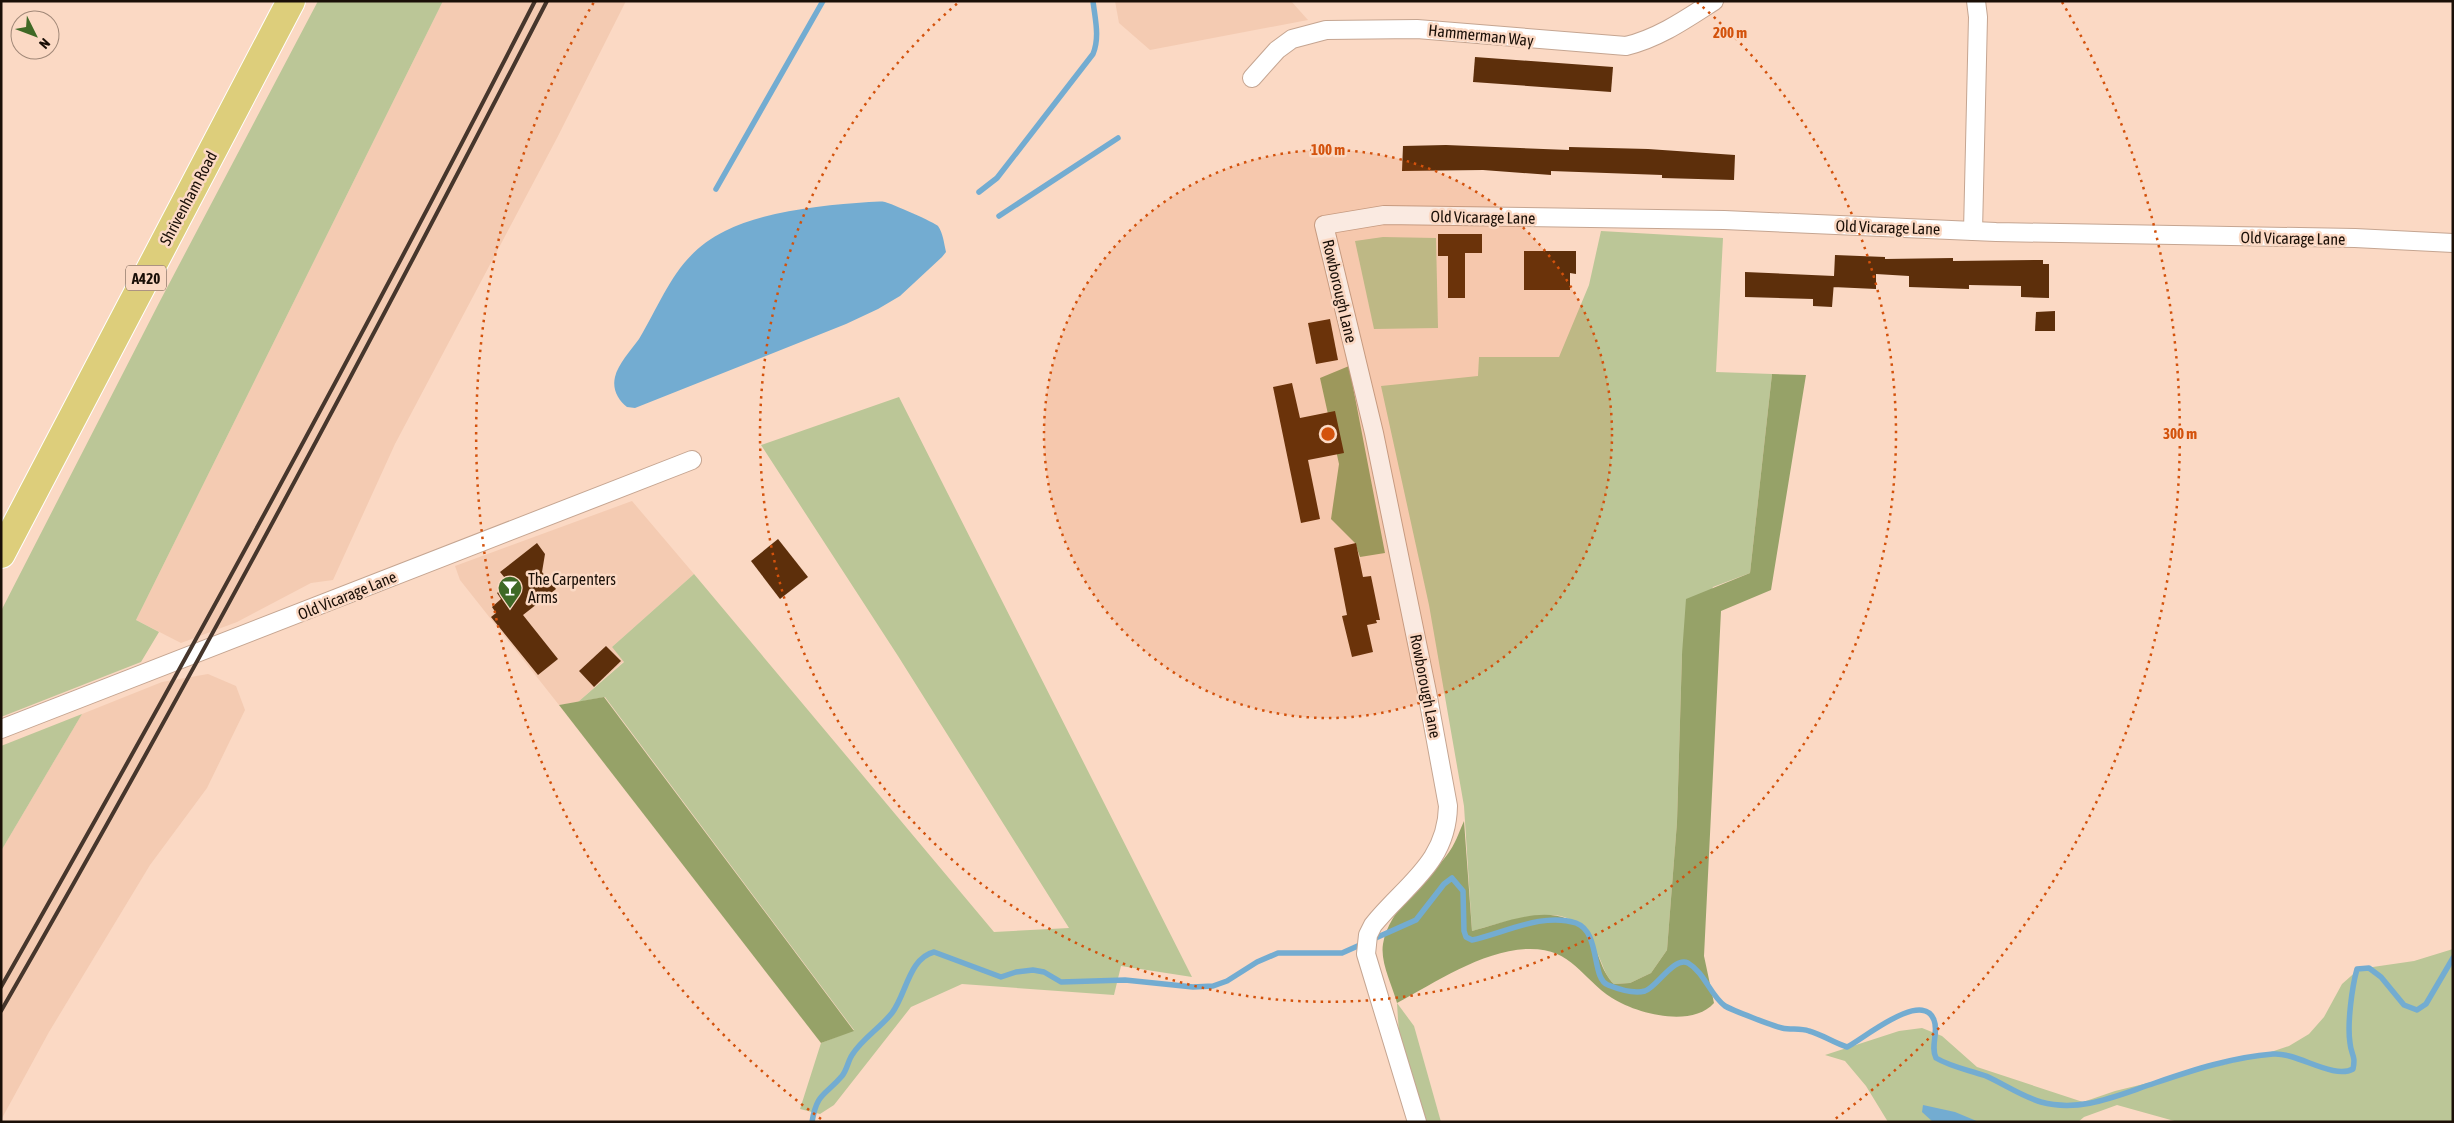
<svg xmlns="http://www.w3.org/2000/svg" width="2454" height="1123" viewBox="0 0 2454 1123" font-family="'Asap Condensed',sans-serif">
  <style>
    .built { fill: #f4cbb2 }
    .green { fill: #bbc697 }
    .forest { fill: #96a268 }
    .water { fill: #73acd1 }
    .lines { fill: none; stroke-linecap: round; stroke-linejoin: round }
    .stream { stroke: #73acd1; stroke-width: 5.5 }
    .building { fill: #5d2f0b }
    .street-casing { stroke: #c5a591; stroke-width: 20 }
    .highway-casing { stroke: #fff; stroke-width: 30 }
    .street { stroke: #fff; stroke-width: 18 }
    .highway { stroke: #ddce7b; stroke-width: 28 }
    .rail { stroke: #46362c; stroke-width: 4 }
    .ring { fill: none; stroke: #d3520c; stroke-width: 2.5; stroke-dasharray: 2.5 5 }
    .labels { text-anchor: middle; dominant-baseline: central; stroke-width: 5; stroke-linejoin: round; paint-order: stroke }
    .shield { fill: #fbd9c4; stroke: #5e4c40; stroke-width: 1 }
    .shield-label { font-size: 15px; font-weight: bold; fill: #1a0f07 }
    .street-label { font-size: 16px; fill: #1a0f07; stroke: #fbd9c4 }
    .poi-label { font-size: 16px; fill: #1a0f07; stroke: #fbd9c4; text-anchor: start }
    .centre { fill: #d3520c; stroke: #fbd9c4; stroke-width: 2.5 }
    .ring-label { font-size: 15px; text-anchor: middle; font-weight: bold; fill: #d3520c; stroke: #fbd9c4; stroke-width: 5; stroke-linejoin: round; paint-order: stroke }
  </style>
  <rect width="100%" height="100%" fill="#fbd9c4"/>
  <g class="built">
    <polygon points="443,1 626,1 557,138 395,444 333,580 311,583 237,622 181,643 136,620"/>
    <polygon points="1115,1 1291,1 1308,20 1150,50 1119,23"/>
    <polygon points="632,501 694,574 612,647 624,661 578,702 559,705 460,580 455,566"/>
    <polygon points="208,674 236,686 245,710 207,788 150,865 49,1032 1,1120 1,851 82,714 162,682"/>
  </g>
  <g class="green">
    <polygon points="318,1 443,1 136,620 159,632 141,662 1,717 1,611 160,301"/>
    <path d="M1601 231 1723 238 1716 372 1772 374 1750 573 1713 587 1682 654 1677 822 1667 950 1651 973 1630 983 1614 984C1604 975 1603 963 1596 951 1590 942 1581 928 1572 921 1553 905 1494 925 1472 931L1464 806 1429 605 1381 386 1478 376 1479 357H1559L1589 285Z"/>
    <polygon points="1383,237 1436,238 1438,328 1374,329 1355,241"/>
    <polygon points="899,397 1192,977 1121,966 1114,995 962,984 911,1007 834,1105 820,1114 800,1109 821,1043 854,1030 605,697 578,702 624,662 612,647 694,574 994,932 1069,928 898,656 761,445"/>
    <polygon points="82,714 1,851 1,746"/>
    <polygon points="2453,949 2453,1122 2178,1122 2117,1105 2084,1117 2078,1122 1888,1122 1866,1086 1845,1061 1825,1055 1899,1031 1922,1028 1942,1036 1977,1067 2083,1102 2115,1091 2259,1056 2289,1046 2309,1034 2324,1017 2342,984 2359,969 2414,961"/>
    <polygon points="1397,1003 1414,1026 1441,1122 1426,1122 1399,1034"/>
  </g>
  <g class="forest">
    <polygon points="1349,366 1385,553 1360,557 1355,543 1331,519 1339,464 1320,378"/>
    <path d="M1772 374 1806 375 1771 590 1721 611 1704 956 1714 1003C1692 1028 1637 1014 1612 998 1580 977 1572 947 1526 949 1480 952 1436 982 1397 1003 1392 985 1380 962 1383 944 1389 908 1427 882 1447 855 1455 845 1459 832 1464 821L1472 931C1507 922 1559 898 1587 934 1599 949 1600 971 1614 984L1630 983 1651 973 1667 950 1677 822 1682 654 1686 599 1750 573Z"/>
    <polygon points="604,697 854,1031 821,1043 559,705"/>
  </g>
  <g class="water">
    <path d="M869 202C874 202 880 201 885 202 890 203 936 223 938 226 943 233 944 243 946 252L942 257 900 296 878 309 846 324 635 408 627 407C618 400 612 389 615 377 618 364 631 350 639 339 665 296 676 255 725 231 765 211 824 205 869 202Z"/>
    <polygon points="1923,1105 1955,1112 1979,1122 1933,1122 1922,1112"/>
  </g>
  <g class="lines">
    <g class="stream">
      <polyline points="716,189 823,1"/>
      <path d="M979 192 997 178 1093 54C1100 37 1095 19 1093 1"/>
      <polyline points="999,216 1118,138"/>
      <path d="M812 1122C817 1092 825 1096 842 1076 847 1070 848 1061 852 1055 862 1039 880 1028 892 1013 906 995 909 958 934 952L1001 977 1016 972 1033 970 1044 972 1061 982 1125 980 1193 987 1213 986 1227 981 1257 962 1278 953H1342L1416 920 1444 884 1452 878 1463 891 1464 931 1466 937 1472 940C1504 933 1543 912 1576 923 1601 932 1591 979 1608 985 1618 989 1634 994 1645 991 1657 987 1674 956 1688 963 1705 973 1710 995 1725 1006 1732 1010 1773 1026 1782 1028 1791 1030 1800 1028 1809 1031 1821 1034 1834 1043 1847 1047 1862 1040 1922 989 1934 1020 1939 1032 1930 1046 1936 1058 1951 1067 1969 1070 1986 1076 2004 1084 2021 1096 2041 1102 2081 1113 2118 1095 2155 1083 2193 1070 2233 1057 2273 1054 2297 1052 2333 1080 2353 1069 2356 1055 2351 1055 2350 1043 2347 1024 2352 987 2357 969L2369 968 2381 977 2404 1005 2417 1010 2426 1004 2453 958"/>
    </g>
  </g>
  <g class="building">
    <polygon points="1475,57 1613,67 1611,92 1473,82"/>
    <polygon points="1446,145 1569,150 1569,147 1648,149 1735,155 1734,180 1662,178 1662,175 1551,171 1551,175 1483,170 1402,171 1403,146"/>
    <polygon points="1438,234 1482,234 1482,253 1465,253 1465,298 1448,298 1448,256 1438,256"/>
    <polygon points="1524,251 1576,251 1576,274 1570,273 1570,290 1524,290"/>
    <polygon points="1835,255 1885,257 1885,259 1953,258 1953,261 2043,260 2043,264 2049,264 2049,298 2021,297 2021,286 1969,285 1969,289 1909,287 1909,276 1876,274 1876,289 1833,287 1834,282 1832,307 1813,306 1813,299 1745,297 1745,272 1834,276"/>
    <polygon points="2055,311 2055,331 2035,331 2036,312"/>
    <polygon points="1330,319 1338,360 1316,364 1308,323"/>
    <polygon points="1292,383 1300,418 1335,411 1344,453 1308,460 1320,519 1301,523 1273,387"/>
    <polygon points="778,539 808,577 780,599 751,561"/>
    <polygon points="537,543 545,554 542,572 556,589 523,615 558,659 538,675 491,617 496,613 492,607 501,599 497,593 509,583 500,572"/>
    <polygon points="1356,543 1363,577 1371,576 1380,620 1376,620 1377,623 1367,625 1373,652 1352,657 1342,616 1347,615 1334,548"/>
    <polygon points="606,646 621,661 594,687 579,671"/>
  </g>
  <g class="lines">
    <defs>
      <g id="street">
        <path d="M1252 78 1277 50 1292 39 1326 30 1417 29 1626 46C1659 38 1686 19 1714 1"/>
        <polyline points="1973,231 1978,17 1976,1"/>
        <polyline points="1,729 692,460"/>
        <path d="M1417 1122 1366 954 1368 935 1373 925C1405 885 1447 863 1448 806L1427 692 1374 433 1324 225 1384 215 1724 220 1996 232 2355 238 2453 243"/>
      </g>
      <polyline id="highway" points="1,554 291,1"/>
    </defs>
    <use href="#street" class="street-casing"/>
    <use href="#highway" class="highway-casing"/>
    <use href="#street" class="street"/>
    <use href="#highway" class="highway"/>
    <g class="rail">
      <path d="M1 987C186 662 365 334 535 1"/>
      <path d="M1 1011C192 679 372 341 547 1"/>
    </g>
  </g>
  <circle cx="1328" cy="434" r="284" fill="#d3520c" fill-opacity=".12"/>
  <g class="ring">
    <circle cx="1328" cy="434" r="284"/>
    <path d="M1697 2A568 568 0 1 1 959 2"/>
    <path d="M821 1119A852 852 0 0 1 594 2M2062 2A852 852 0 0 1 1835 1119"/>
  </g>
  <defs>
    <symbol id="bar-pin" viewBox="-11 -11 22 30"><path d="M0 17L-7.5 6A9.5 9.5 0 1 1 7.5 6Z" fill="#3f6926" stroke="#fbd9c4"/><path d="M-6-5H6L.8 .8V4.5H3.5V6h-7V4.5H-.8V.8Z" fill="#fff"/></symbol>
  </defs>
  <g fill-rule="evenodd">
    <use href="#bar-pin" x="496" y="574" width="28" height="38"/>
  </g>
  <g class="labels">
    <rect class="shield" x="126" y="265.5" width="40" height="25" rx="4"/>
    <g class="shield-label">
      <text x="146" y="278">A420</text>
    </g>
    <g class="street-label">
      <text transform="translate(1481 35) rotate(6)">Hammerman Way</text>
      <text transform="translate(188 198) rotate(-62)">Shrivenham Road</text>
      <text transform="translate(1483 217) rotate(1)">Old Vicarage Lane</text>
      <text transform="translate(1888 227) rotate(2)">Old Vicarage Lane</text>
      <text transform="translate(2293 238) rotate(1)">Old Vicarage Lane</text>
      <text transform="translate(1340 291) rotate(77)">Rowborough Lane</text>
      <text transform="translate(347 595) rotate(-22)">Old Vicarage Lane</text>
      <text transform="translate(1426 686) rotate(79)">Rowborough Lane</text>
    </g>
    <g class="poi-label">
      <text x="528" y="579">The Carpenters<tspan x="528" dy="18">Arms</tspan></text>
    </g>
  </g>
  <circle cx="1328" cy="434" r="8" class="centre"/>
  <g class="ring-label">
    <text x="1730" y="38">200 m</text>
    <text x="1328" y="155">100 m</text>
    <text x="2180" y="439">300 m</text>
  </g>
  <rect width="2454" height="1123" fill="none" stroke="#1a0f07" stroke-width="5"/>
  <g transform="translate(35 35) rotate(132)"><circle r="24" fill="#fbd9c4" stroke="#a18878"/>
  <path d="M0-4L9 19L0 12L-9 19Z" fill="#3f6926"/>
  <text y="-8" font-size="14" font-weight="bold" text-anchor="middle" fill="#1a0f07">N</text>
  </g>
</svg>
